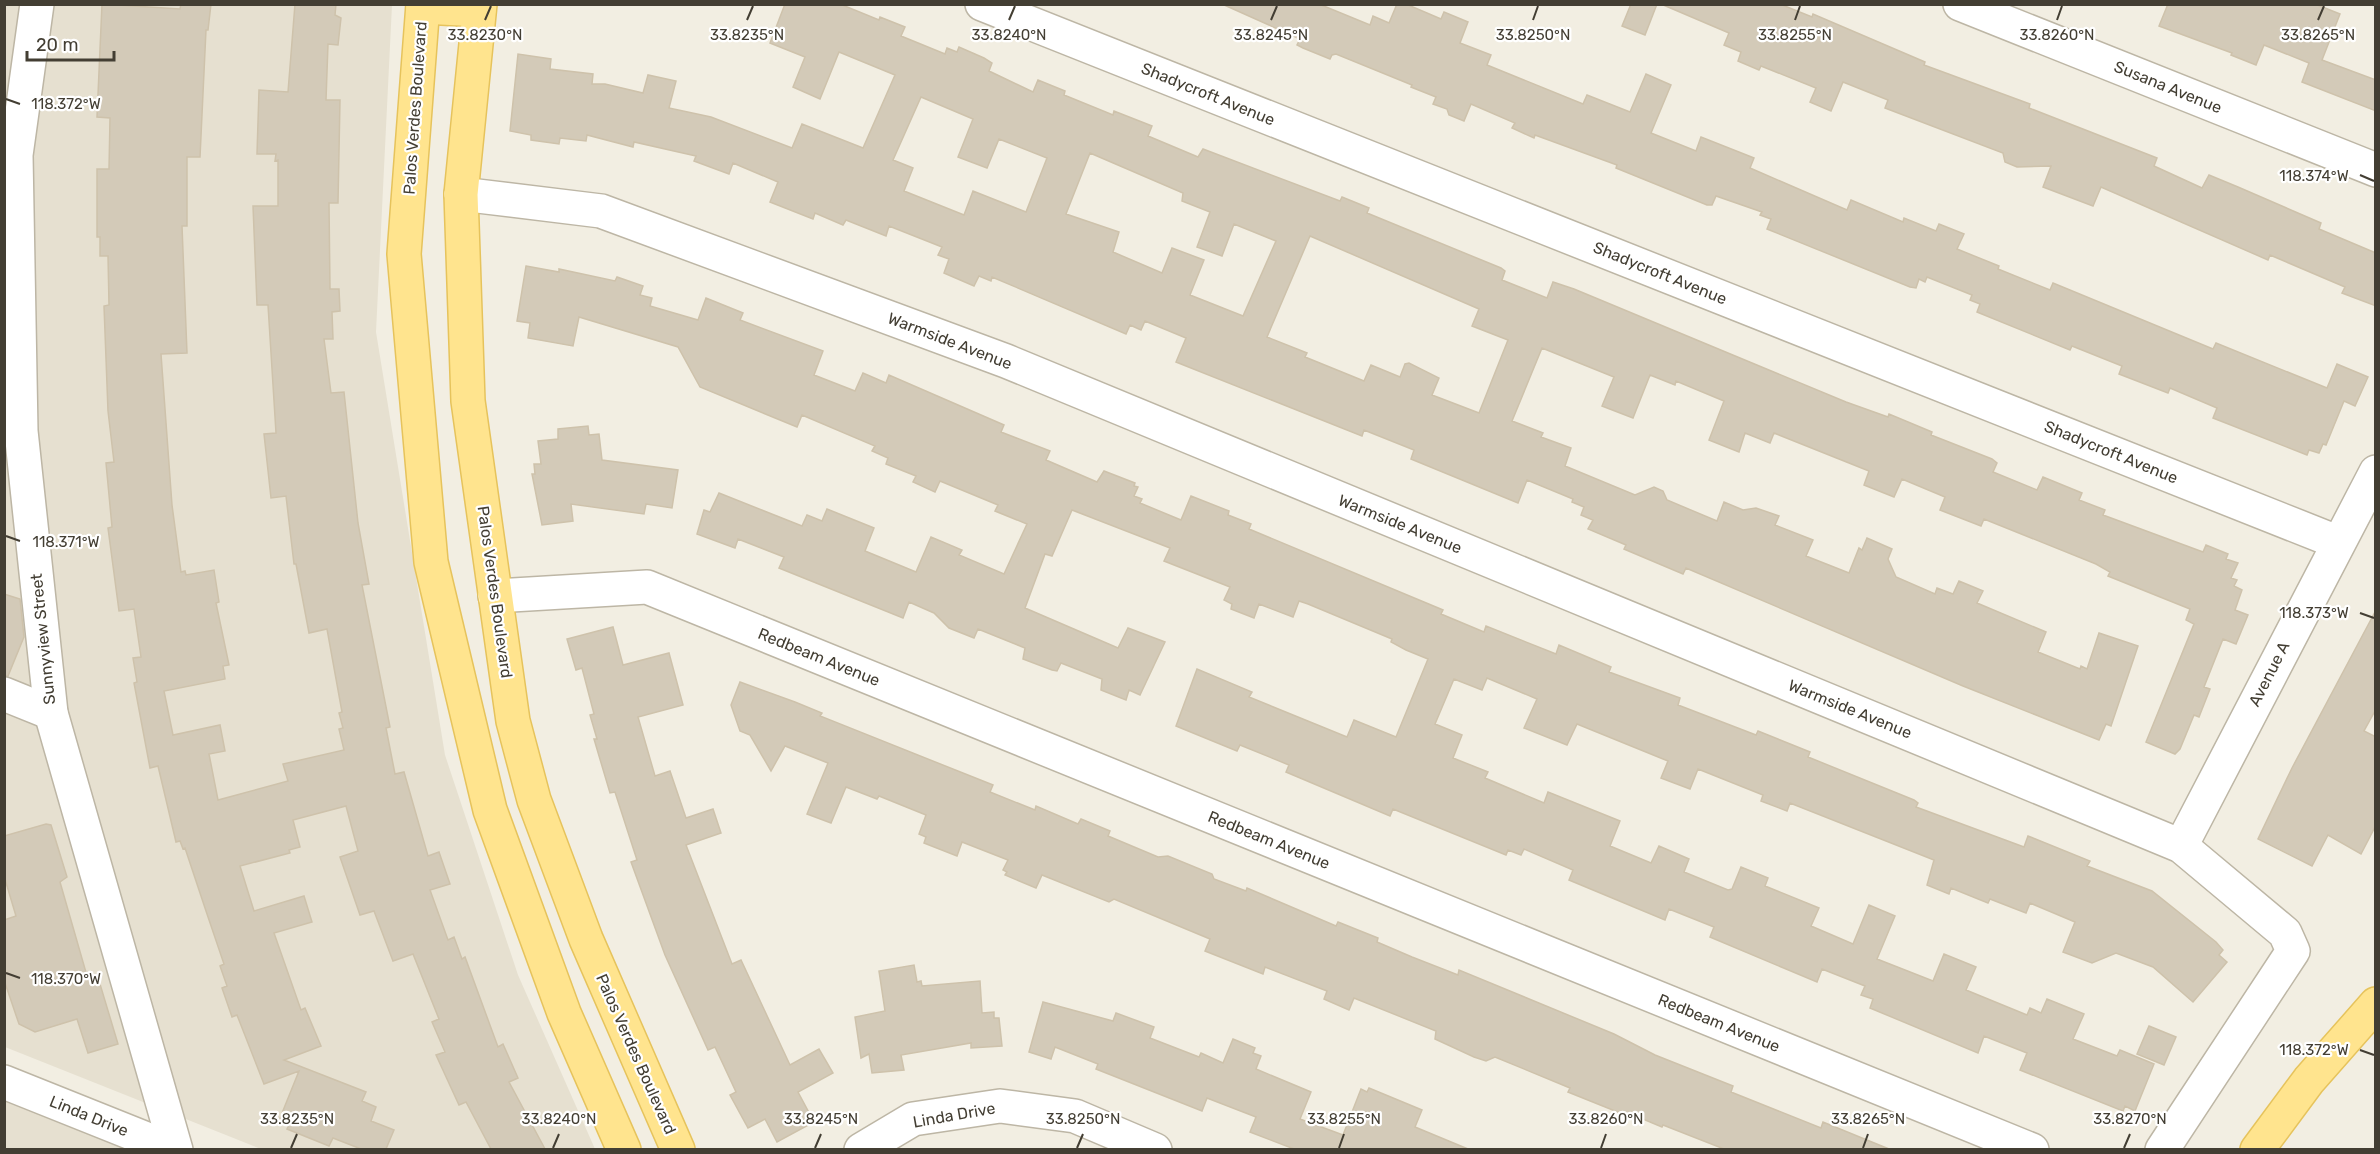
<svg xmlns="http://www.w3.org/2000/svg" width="2380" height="1154" viewBox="0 0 2380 1154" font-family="Rubik,sans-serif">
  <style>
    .residential { fill: #e6e0d0 }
    .building { fill: #d3cab8; stroke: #cec2ab; stroke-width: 1.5; fill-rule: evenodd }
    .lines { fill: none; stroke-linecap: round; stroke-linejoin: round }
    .minor-casing { stroke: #bdb6a5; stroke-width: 36 }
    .major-casing { stroke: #e6c35c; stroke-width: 36 }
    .minor { stroke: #fff; stroke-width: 33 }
    .major { stroke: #ffe48e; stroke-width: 33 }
    .ticks { fill: none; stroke: #433e33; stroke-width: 2 }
    .labels { text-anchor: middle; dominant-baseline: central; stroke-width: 4.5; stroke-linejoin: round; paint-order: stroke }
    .street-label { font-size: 16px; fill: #433e33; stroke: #fff }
    .ticks-label { font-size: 15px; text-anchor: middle; fill: #433e33; stroke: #fff; stroke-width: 4.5; stroke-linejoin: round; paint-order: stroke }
  </style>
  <rect width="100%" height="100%" fill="#f2eee2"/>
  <g class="residential">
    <polygon points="4,5 392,5 376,332 445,755 518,975 595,1149 261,1149 5,1047"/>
    <polygon points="5,1082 174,1149 5,1149"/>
  </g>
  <g class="building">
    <polygon points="102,4 180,9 181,4 211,4 208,30 206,30 200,157 187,157 187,226 182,226 187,353 161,354 172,505 181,572 185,571 186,575 214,570 219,602 216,603 229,665 223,666 225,679 164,691 173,735 220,725 225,751 209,754 218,800 288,781 283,764 344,750 339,729 343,728 339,713 342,712 327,629 309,633 296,564 294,564 286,496 271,498 264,434 276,433 268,305 257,305 253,206 278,206 278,160 275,161 276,154 257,154 259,90 288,92 295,4 336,4 335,15 341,18 338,45 328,44 326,100 340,100 338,203 329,203 330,289 339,289 340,311 332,312 333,339 324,339 331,393 344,392 358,523 369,584 362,585 390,727 386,728 395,774 404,772 428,856 439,852 450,884 430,890 448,940 454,937 462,959 465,957 498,1047 503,1044 518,1078 509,1082 545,1149 491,1149 466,1102 459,1105 436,1055 445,1052 432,1022 439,1019 413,954 393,961 374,911 360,915 340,857 358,851 346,806 293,820 300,847 289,850 290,853 240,866 254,911 304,896 312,922 274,933 301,1010 305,1008 321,1046 284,1060 366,1092 362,1101 376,1107 371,1121 394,1130 386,1149 361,1149 333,1138 329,1146 287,1129 290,1122 280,1118 299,1071 264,1084 237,1015 232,1017 222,988 227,986 220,966 224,964 206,911 185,848 183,849 180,841 176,842 158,766 150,768 134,683 137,682 133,658 141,657 134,609 119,611 108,528 112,527 106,463 114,462 108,411 104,306 109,305 108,256 100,256 100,237 97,237 97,169 109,169 110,118 97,117"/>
    <path d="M785 4H840L879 20 880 17 905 27 901 36 945 54 947 48 957 52 959 47 984 58 992 63 989 71 1033 92 1038 80 1065 91 1064 95 1113 115 1114 111 1152 126 1148 136 1198 157 1203 149 1340 201 1342 197 1369 208 1367 213 1501 268 1505 271 1502 280 1547 298 1553 282 1574 289 1846 402 1888 417 1889 414 1932 432 1931 435 1992 459 1997 463 1993 472 2037 490 2043 477 2082 493 2079 500 2105 510 2103 515 2203 552 2206 545 2228 554 2226 559 2238 563 2231 578 2237 580 2234 586 2242 590 2235 610 2248 615 2236 644 2223 639 2204 687 2210 689 2199 717 2194 715 2180 749 2175 754 2146 742 2194 624 2186 620 2190 609 2108 576 2110 572 2096 564 1984 519 1981 526 1940 510 1945 497 1902 479 1894 497 1864 485 1869 471 1774 433 1770 443 1745 433 1739 452 1709 440 1724 401 1676 381 1675 385 1650 375 1633 418 1602 406 1614 377 1542 348 1512 421 1543 433 1541 437 1571 448 1565 466 1635 495 1654 487 1663 491 1667 500 1717 521 1724 502 1743 510 1756 508 1779 516 1775 525 1813 540 1806 556 1849 573 1859 548 1862 550 1867 538 1892 549 1888 559 1896 577 1935 594 1937 588 1953 594 1959 581 1983 591 1977 603 2046 632 2038 652 2080 669 2081 666 2087 669 2099 633 2138 646 2111 726 2106 724 2099 740 1963 686 1686 568 1683 574 1624 549 1626 545 1588 529 1593 520 1581 515 1584 507 1572 502 1573 499 1527 480 1518 503 1411 459 1414 450 1364 430 1362 436 1176 362 1186 338 1145 321 1141 330 1130 325 1126 334 992 277 991 281 979 276 974 286 944 273 949 259 938 255 942 247 889 226 886 236 846 220 843 225 815 213 813 219 770 202 778 182 733 163 729 174 694 161 696 156 634 142 633 147 587 135 586 141 560 138 559 144 531 140V135L510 131 518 54 551 59 550 69 593 74 592 84H605L643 93 648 75 676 81 669 108 711 117 792 148 802 124 863 148 895 75 839 52 820 99 793 87 805 57 770 43ZM921 97 973 119 958 157 987 168 999 139 1047 158 1026 212 973 191 964 215 904 191 913 168 893 160ZM1090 153 1183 193 1182 201 1210 212 1197 247 1222 256 1234 224 1276 241 1243 316 1190 295 1204 260 1172 248 1162 273 1113 252 1119 232 1066 214ZM1310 236 1479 309 1472 326 1508 340 1479 413 1432 395 1439 378 1409 363 1405 364 1400 377 1371 365 1364 381 1305 357 1307 353 1267 337Z"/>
    <polygon points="1222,4 1319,4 1370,25 1373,16 1389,23 1397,4 1406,4 1441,19 1444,12 1468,22 1460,43 1491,55 1487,65 1583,104 1587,95 1630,112 1646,74 1671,85 1651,133 1696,151 1701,137 1754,158 1750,168 1847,210 1851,200 1903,222 1904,218 1936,231 1939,224 1964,234 1957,249 1999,266 1998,269 2050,290 2053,283 2213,349 2216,343 2327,388 2337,364 2368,377 2355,406 2344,401 2326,445 2323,444 2319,453 2309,450 2307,455 2213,418 2217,408 2170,388 2168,393 2119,374 2122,366 2072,346 2070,350 1977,312 1980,304 1970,300 1972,295 1927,277 1925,282 1919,279 1916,288 1910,287 1767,229 1771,219 1760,215 1762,212 1716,196 1712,205 1707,205 1616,168 1617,165 1535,135 1534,138 1512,128 1515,123 1471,104 1464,121 1449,115 1447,109 1433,104 1436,97 1411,87 1412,85 1336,54 1332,55 1330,59 1303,48 1297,45 1300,39"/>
    <polygon points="1631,4 1657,4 1645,35 1622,26"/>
    <polygon points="1661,4 1780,4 1812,17 1813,14 1925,62 1924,65 2030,104 2029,108 2157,158 2154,166 2202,188 2209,175 2238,187 2321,223 2319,229 2376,253 2376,306 2342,293 2345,287 2270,255 2268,260 2101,187 2093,206 2043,187 2051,166 2017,167 2005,162 2003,153 1885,108 1888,100 1843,82 1831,111 1810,102 1816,88 1761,66 1759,70 1738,61 1741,52 1724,45 1729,33"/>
    <polygon points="2168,4 2315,4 2340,14 2322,60 2376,80 2376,111 2302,82 2309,63 2264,45 2256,65 2231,55 2232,53 2159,26"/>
    <polygon points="526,266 559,272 559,269 615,281 617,277 643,286 640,295 652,298 650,306 698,320 706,298 743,313 740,320 823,351 814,375 855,391 863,373 886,383 889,375 1004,425 1001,432 1050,451 1046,460 1097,482 1104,471 1135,483 1134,486 1138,487 1134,496 1142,499 1140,503 1181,520 1191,496 1229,511 1228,515 1251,524 1249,529 1443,610 1441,614 1484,632 1486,626 1556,654 1559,645 1611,667 1609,672 1680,698 1678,705 1756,735 1758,731 1810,752 1808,757 1914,800 1918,803 1916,807 2024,847 2028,836 2090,861 2087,866 2152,891 2216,942 2223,950 2219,955 2227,962 2193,1002 2153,967 2116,953 2092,963 2063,952 2075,922 2030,903 2026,913 1990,899 1988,903 1951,888 1949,894 1927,885 1934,860 1790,803 1787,811 1761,801 1763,795 1698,769 1690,789 1661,778 1668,761 1577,724 1567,745 1524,728 1537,699 1487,678 1482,690 1454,679 1435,724 1462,735 1453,758 1488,772 1485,778 1544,803 1548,792 1620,821 1610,846 1651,863 1659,846 1689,859 1684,872 1728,890 1732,889 1741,867 1768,878 1765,886 1819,908 1811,926 1853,944 1869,905 1895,916 1877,959 1933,981 1944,954 1976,967 1966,990 2027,1015 2030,1008 2041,1013 2047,999 2084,1014 2073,1039 2117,1056 2120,1050 2154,1064 2135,1111 2125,1106 2123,1111 2020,1070 2027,1053 1984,1036 1978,1053 1870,1008 1873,999 1861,995 1865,986 1822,969 1817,982 1710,937 1714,927 1669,909 1665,920 1569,880 1573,870 1524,849 1521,855 1508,850 1506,855 1393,809 1390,816 1286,772 1289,765 1240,745 1237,751 1176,726 1197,669 1252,692 1249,697 1347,737 1354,720 1396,737 1428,659 1406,650 1391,642 1392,639 1308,604 1299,601 1293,617 1259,604 1254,618 1231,609 1232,604 1224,600 1230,587 1164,561 1170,548 1072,510 1052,556 1045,554 1025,608 1118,648 1128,628 1165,642 1140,695 1129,690 1126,700 1101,690 1102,679 1061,663 1057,671 1052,670 1023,659 1025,648 978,629 974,638 949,628 934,613 909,602 903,618 779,568 784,557 738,539 735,548 697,534 704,510 710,512 719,493 802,526 807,515 822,521 827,509 874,528 865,551 916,572 931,537 962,550 959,555 1004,574 1027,524 995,511 998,505 940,481 935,492 913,482 916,476 886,464 888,458 872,451 875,446 802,415 797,427 700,387 678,347 579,317 573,346 528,338 530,323 517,321"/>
    <polygon points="588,426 589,435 599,434 602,460 678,470 672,508 646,504 644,514 571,504 573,521 542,525 532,474 535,474 534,464 541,464 538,441 558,439 558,429"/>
    <polygon points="4,594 20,599 24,637 8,676 4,676"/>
    <polygon points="2376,610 2376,709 2364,731 2376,737 2376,825 2361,854 2328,835 2312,866 2258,839 2292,768"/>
    <polygon points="613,627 623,665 669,653 683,705 638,717 655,776 670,771 686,818 713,809 721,833 686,845 732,964 741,960 790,1065 819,1049 833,1073 798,1092 814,1122 777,1142 765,1119 748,1128 730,1095 736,1092 715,1047 708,1050 665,955 631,862 637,860 615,792 610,793 594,739 597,739 590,715 594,714 582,668 576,670 567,639"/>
    <polygon points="740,682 795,702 822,713 820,716 993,785 990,792 1035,810 1036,806 1078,824 1081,819 1110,831 1108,836 1158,857 1168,856 1212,874 1214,879 1246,891 1247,888 1336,926 1338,922 1378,938 1377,942 1412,957 1458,975 1459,970 1614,1034 1655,1055 1733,1086 1731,1092 1821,1128 1823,1122 1889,1149 1724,1149 1663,1125 1662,1127 1631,1114 1630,1117 1568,1092 1570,1088 1495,1057 1486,1061 1474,1057 1435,1039 1436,1031 1354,998 1349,1010 1324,999 1327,991 1265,967 1263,974 1205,951 1210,939 1114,899 1109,902 1042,875 1036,888 1005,875 1007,872 1003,870 1008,860 962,842 957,856 924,843 926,837 919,834 926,815 879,796 877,799 846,787 831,823 807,814 828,763 785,746 771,771 750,735 740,731 731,705"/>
    <polygon points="46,824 51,825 67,877 60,882 87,976 97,974 118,1044 88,1053 77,1019 35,1032 19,1024 4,980 4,920 16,916 4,876 4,836"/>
    <polygon points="914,965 917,982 921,981 922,986 980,981 982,1013 994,1012 994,1018 999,1018 1002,1046 971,1048 971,1043 901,1055 904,1070 872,1073 869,1054 861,1058 855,1017 885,1011 879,971"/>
    <polygon points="1043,1002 1113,1021 1116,1013 1154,1027 1150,1038 1199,1057 1201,1053 1223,1063 1233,1039 1255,1048 1253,1053 1261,1056 1256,1069 1311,1092 1300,1119 1343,1135 1361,1089 1367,1092 1369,1088 1422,1110 1415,1127 1468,1149 1294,1149 1250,1132 1256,1117 1207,1098 1202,1111 1096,1069 1098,1064 1055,1047 1051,1059 1029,1052"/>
    <polygon points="2149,1026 2176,1037 2164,1065 2137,1054"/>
  </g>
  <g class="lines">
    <defs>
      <g id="minor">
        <polyline points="37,4 16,155 21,431 51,713 176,1150"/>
        <polyline points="982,4 2337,542"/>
        <polyline points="1960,4 2376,170"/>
        <polyline points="461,194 601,211 1006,361 2181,846 2285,933 2293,951 2162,1150"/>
        <polyline points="495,596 647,587 2032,1150"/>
        <polyline points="4,694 51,713"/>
        <polyline points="2181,846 2376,472"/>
        <polyline points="4,1082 174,1150"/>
        <polyline points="861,1150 913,1119 1000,1106 1075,1116 1155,1150"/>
      </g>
      <g id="major">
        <polyline points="423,4 404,254 431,562 490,810 564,1013 624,1150"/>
        <polyline points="480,4 461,194 468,401 513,721 534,800 586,939 678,1150"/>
        <polyline points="423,7 479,10"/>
        <polyline points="2257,1150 2309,1080 2376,1004"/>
      </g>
    </defs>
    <use href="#minor" class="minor-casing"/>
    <use href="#major" class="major-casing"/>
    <use href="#minor" class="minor"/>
    <use href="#major" class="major"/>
  </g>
  <path class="ticks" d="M485 20 491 6M747 20 753 6M1009 20 1015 6M1271 20 1277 6M1533 20 1538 6M1795 20 1800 6M2057 20 2062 6M2318 20 2324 6M6 99 20 104M2360 175 2374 181M6 536 20 541M2360 613 2374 618M6 973 20 978M2360 1050 2374 1055M291 1148 297 1134M553 1148 559 1134M815 1148 821 1134M1077 1148 1083 1134M1339 1148 1344 1134M1601 1148 1606 1134M1863 1148 1868 1134M2124 1148 2130 1134"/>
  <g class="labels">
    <g class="street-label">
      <text transform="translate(2168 87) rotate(22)">Susana Avenue</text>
      <text transform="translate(1208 94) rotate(22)">Shadycroft Avenue</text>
      <text transform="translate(415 108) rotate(-86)">Palos Verdes Boulevard</text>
      <text transform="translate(1660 273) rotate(22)">Shadycroft Avenue</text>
      <text transform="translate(950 341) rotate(21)">Warmside Avenue</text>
      <text transform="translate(2111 452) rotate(22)">Shadycroft Avenue</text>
      <text transform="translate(1400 524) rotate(22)">Warmside Avenue</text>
      <text transform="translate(495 592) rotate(82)">Palos Verdes Boulevard</text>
      <text transform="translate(43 639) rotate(-96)">Sunnyview Street</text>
      <text transform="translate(819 657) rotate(22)">Redbeam Avenue</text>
      <text transform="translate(2269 674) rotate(-63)">Avenue A</text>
      <text transform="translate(1850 709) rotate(22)">Warmside Avenue</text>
      <text transform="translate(1269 840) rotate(22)">Redbeam Avenue</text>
      <text transform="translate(1719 1023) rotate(22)">Redbeam Avenue</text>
      <text transform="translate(636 1054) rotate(66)">Palos Verdes Boulevard</text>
      <text transform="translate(954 1115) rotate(-10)">Linda Drive</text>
      <text transform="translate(89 1116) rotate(22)">Linda Drive</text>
    </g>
  </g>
  <g class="ticks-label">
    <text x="485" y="40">33.8230°N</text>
    <text x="747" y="40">33.8235°N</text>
    <text x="1009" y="40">33.8240°N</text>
    <text x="1271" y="40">33.8245°N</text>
    <text x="1533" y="40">33.8250°N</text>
    <text x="1795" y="40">33.8255°N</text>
    <text x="2057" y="40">33.8260°N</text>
    <text x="2318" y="40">33.8265°N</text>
    <text x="66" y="109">118.372°W</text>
    <text x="2314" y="181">118.374°W</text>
    <text x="66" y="547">118.371°W</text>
    <text x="2314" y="618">118.373°W</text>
    <text x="66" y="984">118.370°W</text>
    <text x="2314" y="1055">118.372°W</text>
    <text x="297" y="1124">33.8235°N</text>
    <text x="559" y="1124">33.8240°N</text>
    <text x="821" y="1124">33.8245°N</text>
    <text x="1083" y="1124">33.8250°N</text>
    <text x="1344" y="1124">33.8255°N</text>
    <text x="1606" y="1124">33.8260°N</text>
    <text x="1868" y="1124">33.8265°N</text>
    <text x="2130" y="1124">33.8270°N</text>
  </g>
  <rect width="2380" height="1154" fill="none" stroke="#433e33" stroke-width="12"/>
  <path d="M27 51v9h87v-9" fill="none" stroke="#433e33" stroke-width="3"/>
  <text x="36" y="51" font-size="18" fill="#433e33" stroke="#ffffff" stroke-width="4.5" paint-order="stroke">20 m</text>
</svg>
